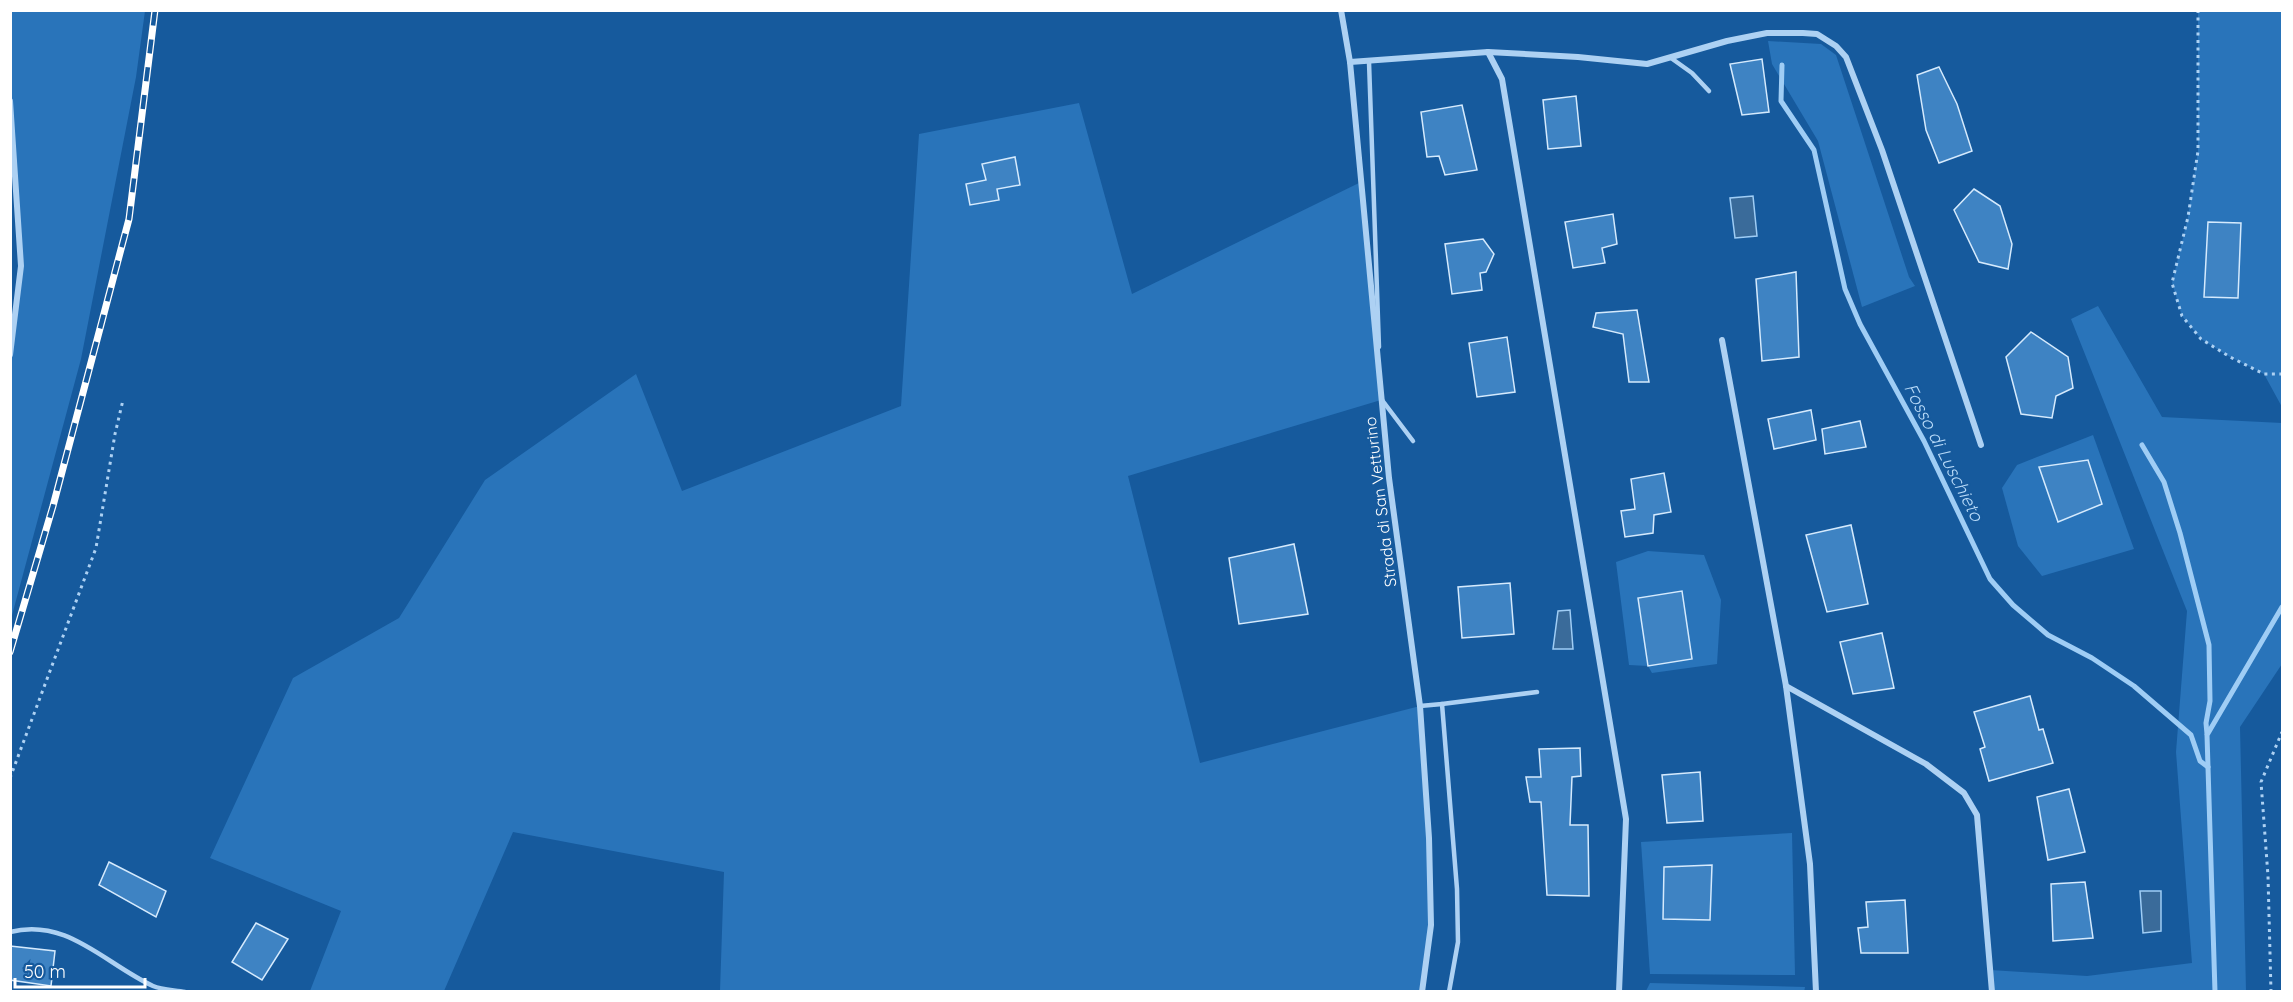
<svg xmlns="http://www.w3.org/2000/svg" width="2293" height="1002" viewBox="0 0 2293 1002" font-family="Quicksand,sans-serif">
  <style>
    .green { fill: #2974ba }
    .water { fill: #3a6b9a; stroke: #9fcdf5; stroke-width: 1.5 }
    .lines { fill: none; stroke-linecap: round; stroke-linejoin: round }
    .stream { stroke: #9fcdf5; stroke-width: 5 }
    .building { fill: #3e83c3; stroke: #d5eafd; stroke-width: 1.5 }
    .path { stroke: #add1f3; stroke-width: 3; stroke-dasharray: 3 4.5; stroke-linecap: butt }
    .service { stroke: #add1f3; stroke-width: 4.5 }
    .minor { stroke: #add1f3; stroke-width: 6 }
    .rail-casing { stroke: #fff; stroke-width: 7 }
    .rail { stroke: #165a9d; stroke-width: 4.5; stroke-dasharray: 14; stroke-linecap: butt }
    .labels { text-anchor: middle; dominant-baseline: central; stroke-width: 4.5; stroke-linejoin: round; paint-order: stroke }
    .street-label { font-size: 16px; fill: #fff; stroke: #165a9d }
    .water-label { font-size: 18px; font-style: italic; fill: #b9dbf9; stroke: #165a9d }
  </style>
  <rect width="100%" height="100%" fill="#165a9d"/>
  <g class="green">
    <polygon points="11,11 145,11 136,77 81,359 11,619 10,355 21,266 11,101"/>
    <polygon points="2198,11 2282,11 2282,407 2264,374 2230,357 2201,339 2182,316 2172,283 2188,217 2198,151"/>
    <polygon points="1768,41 1821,44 1836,55 1909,277 1915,286 1862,307 1818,141 1772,64"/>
    <polygon points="1079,103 1132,294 1361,182 1381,400 1128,476 1200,763 1420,706 1431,925 1422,991 720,991 724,872 513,832 444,991 310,991 341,911 210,858 293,678 399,618 485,480 636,374 682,491 901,406 919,134"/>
    <polygon points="2098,306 2162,417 2282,423 2282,664 2240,727 2246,991 1991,991 1990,970 2087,976 2192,963 2176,752 2187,611 2071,319"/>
    <polygon points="2093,435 2134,549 2042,576 2018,546 2002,488 2017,465"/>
    <polygon points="1648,551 1704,555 1721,600 1717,664 1652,673 1648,666 1629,665 1616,562"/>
    <polygon points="1792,833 1795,975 1650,974 1641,842"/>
    <polygon points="1650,983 1805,987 1804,992 1646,991"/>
  </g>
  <g class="water">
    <polygon points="1753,196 1757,236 1735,238 1730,198"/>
    <polygon points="1570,610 1573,649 1553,649 1558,611"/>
    <polygon points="2140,891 2161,891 2161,931 2143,933"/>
  </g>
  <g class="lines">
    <g class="stream">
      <polyline points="1782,65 1781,101 1814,150 1845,289 1860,324 1924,441 1990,579 2013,605 2048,635 2092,658 2134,686 2191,735 2200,761 2208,767"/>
      <polyline points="2142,445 2164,482 2180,533 2209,645 2210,701 2206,723 2207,734"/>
      <polyline points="2215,992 2207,735 2282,607"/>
    </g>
  </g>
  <g class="building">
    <polygon points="1762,59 1769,112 1742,115 1730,64"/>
    <polygon points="1939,67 1957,104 1972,151 1939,163 1926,130 1917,75"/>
    <polygon points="1576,96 1581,146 1548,149 1543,100"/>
    <polygon points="1462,105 1477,170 1445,175 1439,156 1427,157 1421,112"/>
    <polygon points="1015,157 1020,185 997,189 999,200 970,205 966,184 986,180 982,164"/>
    <polygon points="1974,189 2000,206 2012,244 2008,269 1979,262 1954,210"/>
    <polygon points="1613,214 1617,244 1602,248 1605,263 1573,268 1565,222"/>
    <polygon points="2208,222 2241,223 2238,298 2204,297"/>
    <polygon points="1483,239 1494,254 1486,272 1480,273 1482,290 1452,294 1445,244"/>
    <polygon points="1796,272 1799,357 1762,361 1756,279"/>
    <polygon points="1637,310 1649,382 1629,382 1623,334 1593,327 1596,313"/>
    <polygon points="2031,332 2068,357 2073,388 2056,396 2052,418 2021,414 2006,357"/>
    <polygon points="1507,337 1515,392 1477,397 1469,343"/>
    <polygon points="1811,410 1816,440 1774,449 1768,419"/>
    <polygon points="1860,421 1866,447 1825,454 1822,429"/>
    <polygon points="2088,460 2102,504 2058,522 2039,467"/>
    <polygon points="1664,473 1671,512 1654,515 1653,533 1625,537 1621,511 1635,509 1631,479"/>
    <polygon points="1851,525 1868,604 1827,612 1806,535"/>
    <polygon points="1294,544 1308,614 1239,624 1229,558"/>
    <polygon points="1510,583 1514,634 1462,638 1458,587"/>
    <polygon points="1682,591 1692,659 1648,666 1638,598"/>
    <polygon points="1882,633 1894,688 1853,694 1840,642"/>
    <polygon points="2030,696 2039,730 2043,729 2053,763 1989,781 1980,749 1985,747 1974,712"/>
    <polygon points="1580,748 1581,776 1572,777 1570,825 1588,825 1589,896 1547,895 1541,802 1530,802 1526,777 1541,777 1539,749"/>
    <polygon points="1700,772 1703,821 1667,823 1662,775"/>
    <polygon points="2069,789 2085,852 2048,860 2037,797"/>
    <polygon points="109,862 166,891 156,917 99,885"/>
    <polygon points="1712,865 1710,920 1663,919 1664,867"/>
    <polygon points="2085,882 2093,938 2053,941 2051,884"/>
    <polygon points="1905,900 1908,953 1861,953 1858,928 1868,927 1866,902"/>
    <polygon points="256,923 288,939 262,980 232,962"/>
    <polygon points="10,946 55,951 51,986 10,980"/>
  </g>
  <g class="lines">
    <g class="path">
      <polyline points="2198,10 2198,151 2188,217 2172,283 2182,316 2201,339 2230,357 2264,374 2282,374"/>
      <polyline points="10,778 96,548 115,434 123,400"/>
      <polyline points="2271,992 2268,876 2261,782 2282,732"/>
    </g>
    <g class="service">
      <polyline points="1671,58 1692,73 1709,91"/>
      <polyline points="1369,62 1379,347"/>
      <polyline points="1382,400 1413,441"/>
      <polyline points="1442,704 1537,692"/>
      <polyline points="1420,706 1442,704 1457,889 1458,942 1449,992"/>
      <path d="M10 932C67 917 105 964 153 986 162 990 175 990 185 992"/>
    </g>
    <g class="minor">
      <polyline points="1341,10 1350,62 1389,478 1420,706 1429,838 1431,925 1422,992"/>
      <polyline points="1488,52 1578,57 1647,64 1727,41 1767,33 1803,33 1817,34 1836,46 1846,57 1882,150 1981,445"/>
      <polyline points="1350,62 1488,52 1502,79 1626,819 1619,992"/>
      <polyline points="10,101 21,266 10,355"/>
      <polyline points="1722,340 1786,686 1810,864 1816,992"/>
      <polyline points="1786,686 1926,764 1964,793 1977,815 1992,992"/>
    </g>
    <defs>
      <polyline id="rail" points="10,652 53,506 129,219 155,10"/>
    </defs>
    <use href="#rail" class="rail-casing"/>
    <use href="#rail" class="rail"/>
  </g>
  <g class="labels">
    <g class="street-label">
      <text transform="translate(1380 502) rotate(-97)">Strada di San Vetturino</text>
    </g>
    <g class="water-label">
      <text transform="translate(1944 452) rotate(63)">Fosso di Luschieto</text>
    </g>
  </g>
  <rect width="2293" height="1002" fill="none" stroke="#ffffff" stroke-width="24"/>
  <path d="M15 978v9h130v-9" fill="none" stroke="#ffffff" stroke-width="3"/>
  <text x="24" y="978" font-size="18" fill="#ffffff" stroke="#165a9d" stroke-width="4.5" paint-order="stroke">50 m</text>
</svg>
